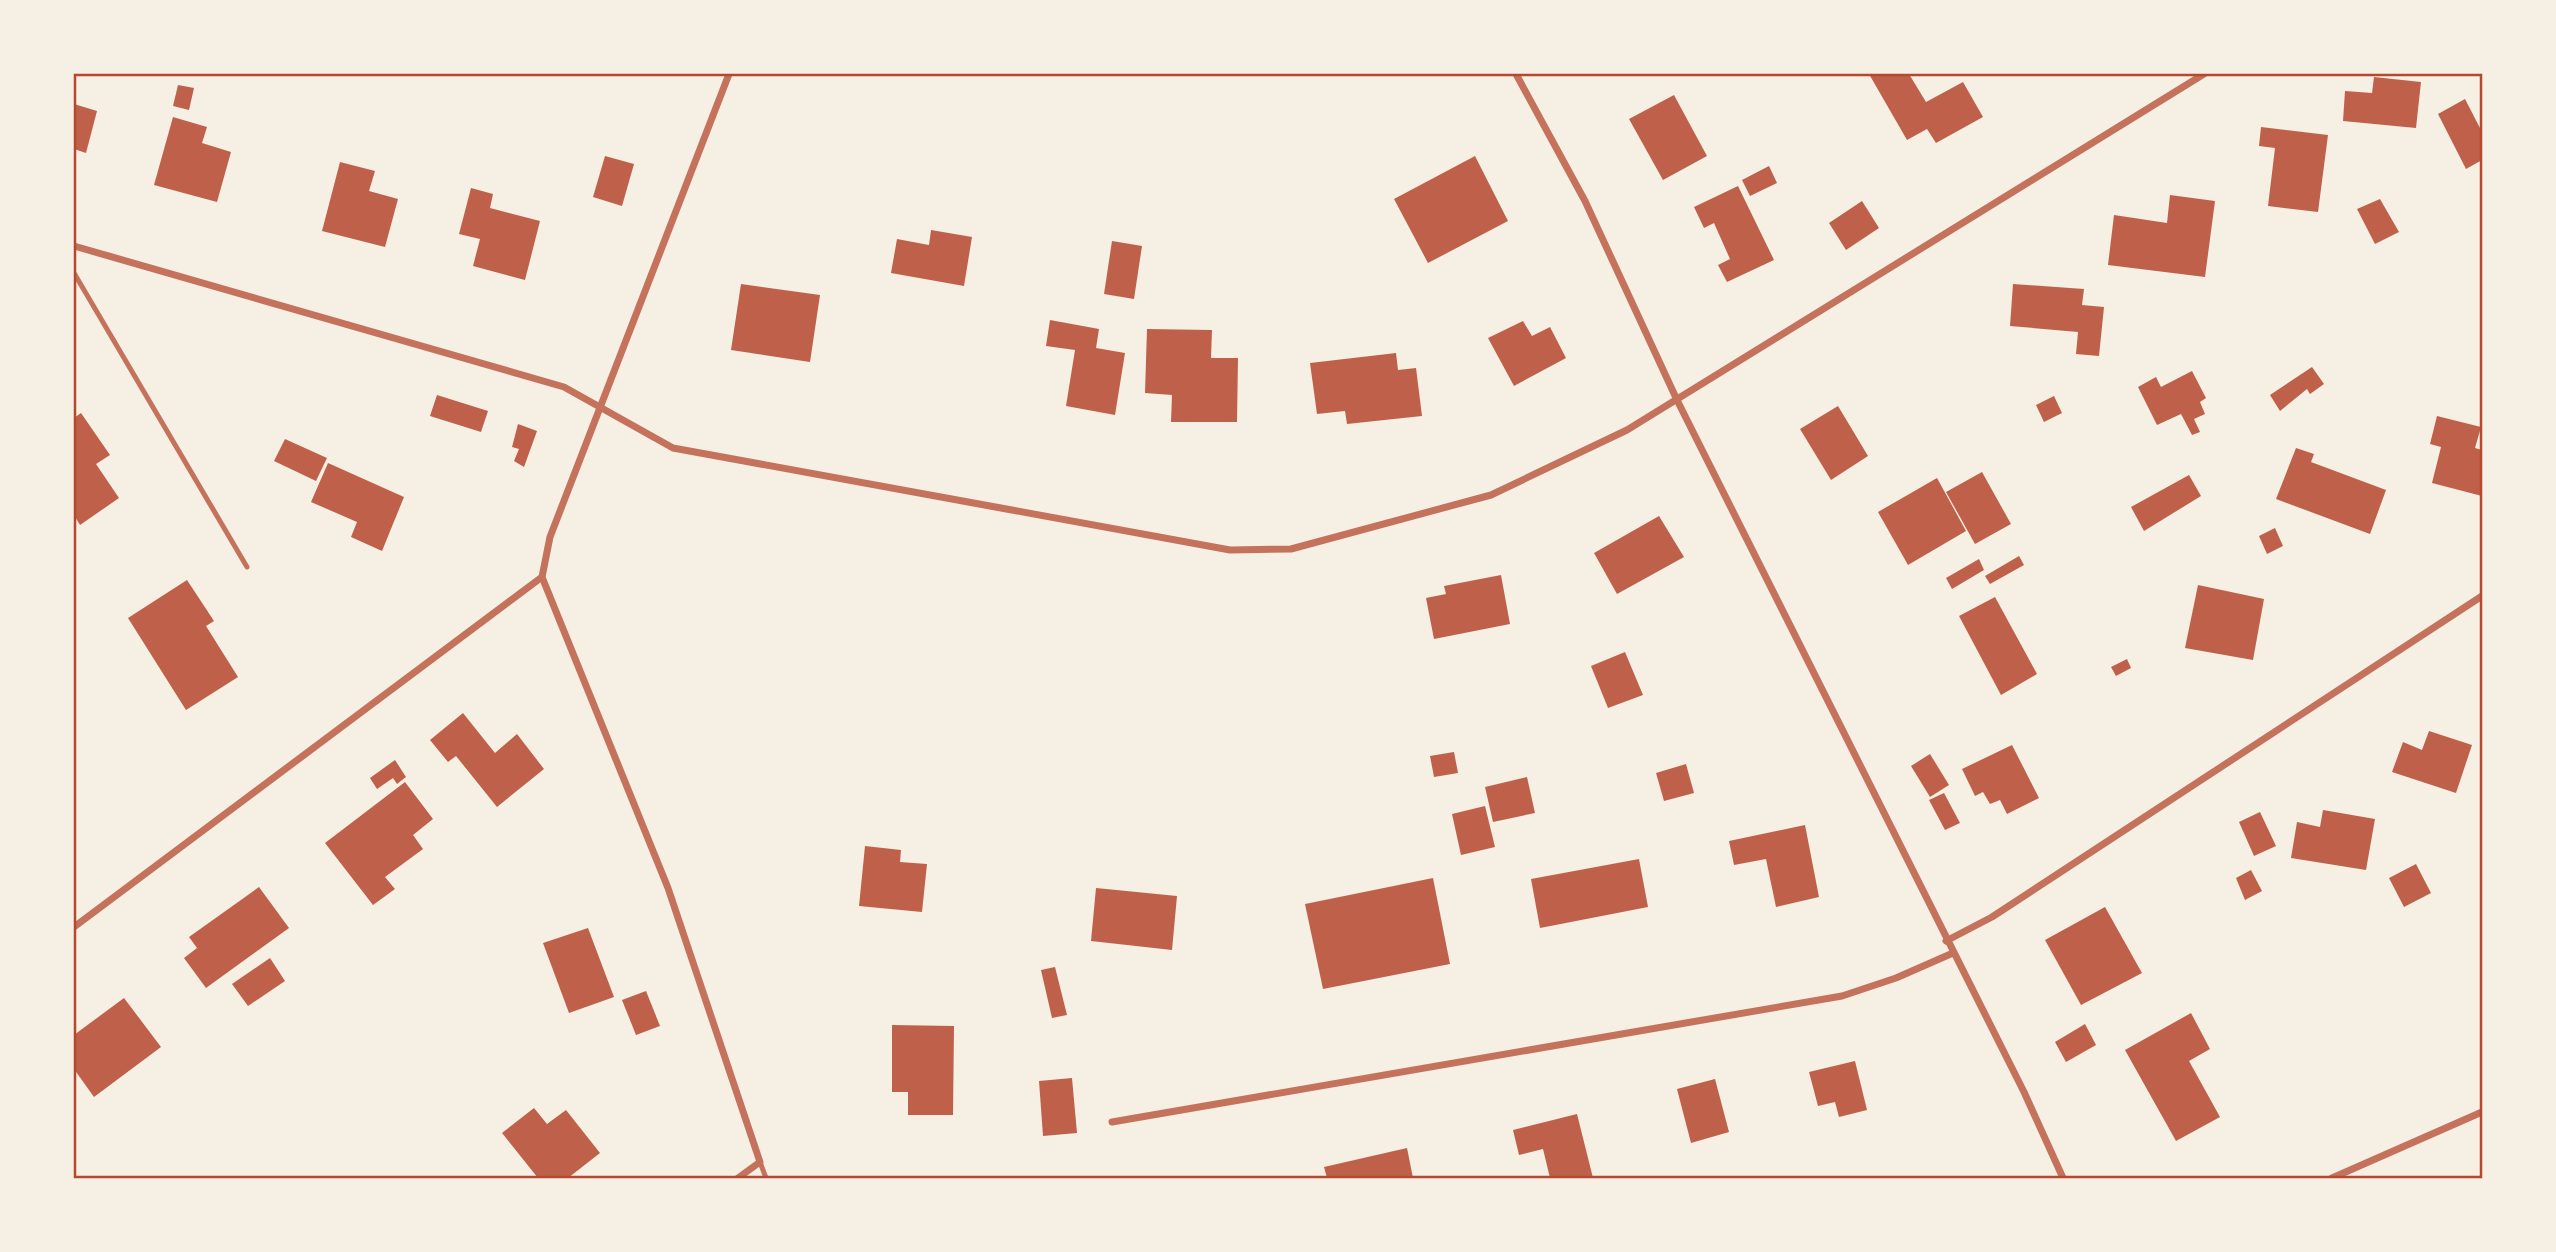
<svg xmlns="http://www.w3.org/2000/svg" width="2556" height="1252" viewBox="0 0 2556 1252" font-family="'Exo 2',sans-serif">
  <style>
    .building { fill: #bf614a }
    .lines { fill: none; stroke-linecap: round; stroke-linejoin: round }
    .service { stroke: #c5725c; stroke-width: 5 }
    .minor { stroke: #c5725c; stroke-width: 7 }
    .neatline { fill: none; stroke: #b5482f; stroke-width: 2.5 }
  </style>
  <rect width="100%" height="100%" fill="#f6efe4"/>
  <g class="building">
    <polygon points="1869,74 1909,74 1926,102 1963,82 1983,117 1936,143 1927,129 1907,140"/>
    <polygon points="2374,77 2421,82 2416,128 2343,121 2345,91 2372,93"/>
    <polygon points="178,85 194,88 189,110 173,106"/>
    <polygon points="1674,95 1707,156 1663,180 1629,119"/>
    <polygon points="2465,99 2482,132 2482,160 2466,169 2438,114"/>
    <polygon points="74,104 97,111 86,153 74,149"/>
    <polygon points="173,117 207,127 202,143 231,152 217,202 154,185"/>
    <polygon points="2261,127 2328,135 2318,212 2268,206 2275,148 2259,146"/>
    <polygon points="605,156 634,164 622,206 593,197"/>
    <polygon points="1475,156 1508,221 1428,263 1394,199"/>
    <polygon points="340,162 375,171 369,191 398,199 385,247 322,231"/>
    <polygon points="1769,166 1777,183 1750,196 1742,180"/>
    <polygon points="1738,186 1774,260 1727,282 1718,265 1730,259 1714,223 1704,228 1694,207"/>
    <polygon points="471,188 493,194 490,208 540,221 525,280 473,266 480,239 459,234"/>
    <polygon points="2170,195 2215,201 2205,277 2108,265 2114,215 2167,223"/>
    <polygon points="2380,199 2399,232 2375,244 2357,209"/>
    <polygon points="1862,201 1879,228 1846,250 1829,223"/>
    <polygon points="931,230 972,237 964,286 891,273 897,239 929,245"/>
    <polygon points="1112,241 1142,246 1134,299 1104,294"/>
    <polygon points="741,284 820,295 810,362 731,350"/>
    <polygon points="2013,284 2084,289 2082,305 2104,307 2099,356 2076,354 2078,332 2010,326"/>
    <polygon points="1050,320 1099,329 1096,348 1125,353 1115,415 1066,406 1075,350 1046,346"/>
    <polygon points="1523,321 1532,336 1550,327 1566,358 1514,386 1488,338"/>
    <polygon points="1147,329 1212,330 1211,358 1238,358 1237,422 1171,422 1172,395 1145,393"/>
    <polygon points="1396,353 1398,370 1416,368 1422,416 1347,424 1345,411 1317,414 1310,363"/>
    <polygon points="2312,367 2324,384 2310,394 2307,389 2280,411 2270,395"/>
    <polygon points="2192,371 2206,398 2200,402 2205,414 2194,419 2200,432 2192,435 2181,414 2157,425 2138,387 2156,377 2161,387"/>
    <polygon points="437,395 488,411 481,432 430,416"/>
    <polygon points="2054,396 2062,413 2044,422 2036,405"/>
    <polygon points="1838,406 1868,456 1831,480 1800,429"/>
    <polygon points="81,413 110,455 96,464 119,498 80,525 74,515 74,418"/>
    <polygon points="2437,416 2481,427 2475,448 2482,450 2482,496 2432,483 2441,447 2430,444"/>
    <polygon points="518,424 537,431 524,467 514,461 519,449 512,447"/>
    <polygon points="285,439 327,458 316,481 274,461"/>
    <polygon points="2296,448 2314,454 2311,462 2386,490 2370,534 2276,499"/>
    <polygon points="328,463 404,497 382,551 351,537 357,522 311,502"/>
    <polygon points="1982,472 2011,524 1975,544 1946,492"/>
    <polygon points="2189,475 2201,496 2144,531 2131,507"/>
    <polygon points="1937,478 1966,531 1908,565 1878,512"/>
    <polygon points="1659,516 1684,557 1617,594 1594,553"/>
    <polygon points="2275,528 2283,546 2267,554 2259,536"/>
    <polygon points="2019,556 2024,565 1990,584 1985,576"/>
    <polygon points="1979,559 1984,570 1952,589 1946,578"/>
    <polygon points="1501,575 1510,624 1434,639 1426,598 1446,594 1444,586"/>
    <polygon points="187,580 214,621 206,626 238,677 186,710 128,618"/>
    <polygon points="2198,585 2264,599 2253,660 2185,648"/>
    <polygon points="1995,597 2037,674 2001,695 1959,616"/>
    <polygon points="1625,652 1643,695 1608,708 1591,666"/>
    <polygon points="2127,659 2131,668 2116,676 2111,667"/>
    <polygon points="463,713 495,753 517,734 544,769 497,807 456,756 448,762 430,740"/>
    <polygon points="2429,731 2472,745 2456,793 2392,772 2403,742 2422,750"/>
    <polygon points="2012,745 2039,798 2007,814 2000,800 1990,804 1983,792 1975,796 1962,769"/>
    <polygon points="1454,752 1458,773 1434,777 1430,756"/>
    <polygon points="1930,754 1949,785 1930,797 1911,766"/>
    <polygon points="395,760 406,777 397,784 393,778 377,789 370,778"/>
    <polygon points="1686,764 1694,793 1664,801 1656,773"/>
    <polygon points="1527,777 1535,813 1493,822 1485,787"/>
    <polygon points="405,782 433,819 413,835 423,849 385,877 395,889 373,905 325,843"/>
    <polygon points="1944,793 1960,823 1945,830 1929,800"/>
    <polygon points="1485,806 1495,847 1461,855 1452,814"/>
    <polygon points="2323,810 2375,819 2366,870 2291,858 2297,822 2320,827"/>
    <polygon points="2260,812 2276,846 2254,856 2239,822"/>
    <polygon points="1805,825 1819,897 1776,907 1766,859 1734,865 1729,841"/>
    <polygon points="865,846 901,850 900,862 927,864 922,912 859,906"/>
    <polygon points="1639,859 1648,907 1540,928 1531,879"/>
    <polygon points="2416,864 2431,893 2404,907 2389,878"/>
    <polygon points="2251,870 2262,891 2245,900 2236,878"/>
    <polygon points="1433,878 1450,964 1323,989 1305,904"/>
    <polygon points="259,887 289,928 206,988 184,958 197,948 189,937"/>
    <polygon points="1096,888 1177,896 1172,950 1091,941"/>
    <polygon points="2105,907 2142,973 2081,1005 2045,940"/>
    <polygon points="588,928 614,997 569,1013 543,943"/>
    <polygon points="270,958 285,981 248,1006 232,984"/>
    <polygon points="1055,967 1067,1015 1052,1018 1041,970"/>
    <polygon points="646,991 660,1026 636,1035 622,1000"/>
    <polygon points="124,998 161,1047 94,1097 74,1069 74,1035"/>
    <polygon points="2191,1013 2210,1049 2189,1061 2220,1117 2176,1141 2125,1050"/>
    <polygon points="2085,1024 2096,1045 2066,1062 2055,1042"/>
    <polygon points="892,1025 954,1026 953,1115 908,1115 908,1092 892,1092"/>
    <polygon points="1855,1061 1867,1110 1839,1117 1835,1102 1818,1106 1809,1072"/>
    <polygon points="1072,1078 1077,1133 1043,1136 1039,1081"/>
    <polygon points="1715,1079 1729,1132 1691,1143 1677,1089"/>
    <polygon points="534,1108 547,1124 566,1110 600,1153 568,1178 538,1178 502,1133"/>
    <polygon points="1577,1114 1593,1178 1550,1178 1543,1149 1519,1155 1513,1130"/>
    <polygon points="1407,1148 1413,1178 1327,1178 1324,1167"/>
  </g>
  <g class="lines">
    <g class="service">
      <polyline points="74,273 247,567"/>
      <polyline points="760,1162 766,1178"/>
    </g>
    <g class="minor">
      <polyline points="1516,74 1585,201 1677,400 2024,1092 2063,1178"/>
      <polyline points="74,246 564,387 673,448 1230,550 1291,549 1491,495 1627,430 2204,74"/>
      <polyline points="542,577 668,888 760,1162 738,1178"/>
      <polyline points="74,927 542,577 550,537 729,74"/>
      <polyline points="1946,941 1992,917 2482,596"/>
      <polyline points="1112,1122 1842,996 1896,978 1953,953"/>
      <polyline points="2332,1178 2482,1112"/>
    </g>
  </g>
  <rect width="2556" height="1252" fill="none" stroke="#f6efe4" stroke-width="150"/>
  <rect x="75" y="75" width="2406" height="1102" class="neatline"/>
</svg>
